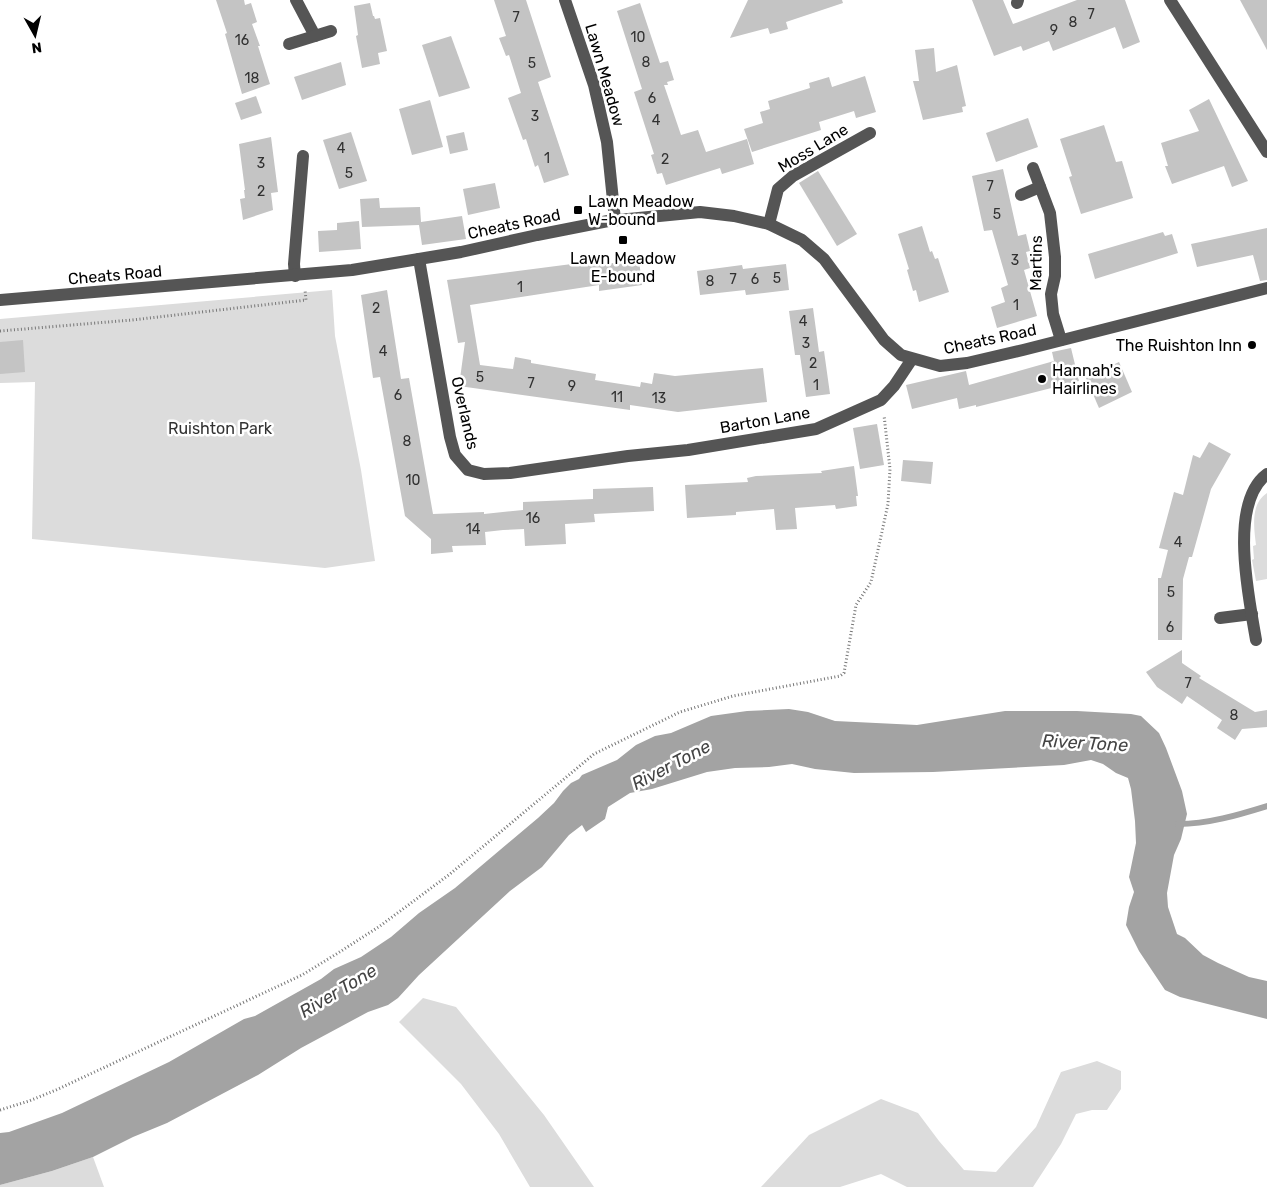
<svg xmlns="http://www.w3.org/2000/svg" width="1267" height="1187" viewBox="0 0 1267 1187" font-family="Rubik,sans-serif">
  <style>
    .green { fill: #dcdcdc }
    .water { fill: #a3a3a3 }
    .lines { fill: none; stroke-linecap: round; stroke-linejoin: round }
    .stream { stroke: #a3a3a3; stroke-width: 6 }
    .building { fill: #c4c4c4 }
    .path { stroke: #777; stroke-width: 3; stroke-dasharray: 1 2.5; stroke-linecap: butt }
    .minor { stroke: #555; stroke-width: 12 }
    .poi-dot { fill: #000; stroke: #fff; stroke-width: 2 }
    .labels { text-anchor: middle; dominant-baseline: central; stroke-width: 5; stroke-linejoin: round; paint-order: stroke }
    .number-label { font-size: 14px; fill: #313131 }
    .street-label { font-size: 16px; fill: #000; stroke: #fff }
    .poi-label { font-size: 16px; fill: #000; stroke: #fff; text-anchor: start }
    .park-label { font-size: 16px; fill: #333; stroke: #fff }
    .water-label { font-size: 18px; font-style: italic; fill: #444; stroke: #fff }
  </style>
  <rect width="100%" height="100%" fill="#fff"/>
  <g class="green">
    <polygon points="332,290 335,336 361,470 375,561 325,568 32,539 35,382 0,383 0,319"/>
    <path d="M1267 493V579L1256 581 1252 560 1254 559 1253 546 1256 545C1254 528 1250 504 1267 493Z"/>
    <polygon points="423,998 456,1007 544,1115 594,1187 530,1187 499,1134 461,1084 399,1022"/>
    <polygon points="1097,1061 1121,1071 1121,1089 1107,1110 1092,1110 1076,1114 1061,1144 1033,1187 907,1187 881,1174 840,1187 761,1187 809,1135 881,1099 918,1113 939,1141 964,1170 996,1172 1036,1127 1061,1072"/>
    <polygon points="93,1157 104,1187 0,1187 0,1185 52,1171"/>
  </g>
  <polygon class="water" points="789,709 808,712 835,721 917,725 1005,711 1077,711 1131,714 1141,716 1159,733 1166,748 1182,791 1187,814 1181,839 1174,855 1167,893 1168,907 1177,934 1185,938 1203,955 1218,963 1249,977 1267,981 1267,1019 1180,997 1165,990 1139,951 1126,925 1129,907 1134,892 1129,877 1136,843 1135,821 1131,789 1128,778 1116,773 1103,764 1091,760 1064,765 933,772 854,773 815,769 792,764 769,767 735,768 707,772 652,789 630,793 608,807 605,819 586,832 582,825 569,835 542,867 510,891 419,975 398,998 388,1005 368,1012 301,1048 258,1075 167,1123 133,1137 93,1157 52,1171 0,1185 0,1133 9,1132 62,1113 169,1062 244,1019 255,1016 321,979 334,969 361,957 391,937 419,913 455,888 538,818 554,803 563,791 571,783 579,779 582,775 617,760 636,745 655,736 671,733 711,716 747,711"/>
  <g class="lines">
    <path class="stream" d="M1178 824C1208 824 1238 815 1267 806"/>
  </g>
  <g class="building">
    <polygon points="216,0 244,0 245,5 251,3 257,22 252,24 260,46 258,46 270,84 242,94 225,34 227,33"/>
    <polygon points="494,0 526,0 551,77 538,82 569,175 544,183 538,165 535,167 526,139 523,140 508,98 521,93 509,55 506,56 499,38 506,36"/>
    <polygon points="748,0 842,0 843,3 786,22 788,29 770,34 768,28 730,38"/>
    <polygon points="972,0 1003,0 1013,24 1077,0 1125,0 1140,42 1123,49 1115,27 1053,51 1049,41 1023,51 1021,46 994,56"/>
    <polygon points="1240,0 1267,0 1267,50"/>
    <polygon points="370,3 373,16 374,16 375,19 380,18 387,51 378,53 380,64 362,68 356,36 358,35 354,6"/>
    <polygon points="640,3 660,63 668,61 674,80 667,82 668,85 664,85 681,135 698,130 706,152 747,139 754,164 722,174 720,168 666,185 662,173 657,174 651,155 654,154 634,92 642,89 617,11"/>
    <polygon points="451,36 470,88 439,97 422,45"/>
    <polygon points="934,48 936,72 957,65 966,106 962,107 963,112 923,120 913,81 919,81 915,50"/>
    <polygon points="341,62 346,85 302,100 294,77"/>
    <polygon points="865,76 876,112 856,118 854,111 819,122 821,130 752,152 744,129 763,123 760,112 770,109 768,101 810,88 809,83 829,77 832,87"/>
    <polygon points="256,96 262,113 241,120 235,103"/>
    <polygon points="1209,99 1248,181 1232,187 1224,166 1172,184 1165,166 1168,166 1161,143 1199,131 1189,110"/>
    <polygon points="430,100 443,147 412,155 399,109"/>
    <polygon points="1028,118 1038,147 996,162 986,133"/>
    <polygon points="1104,125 1116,162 1122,161 1133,198 1081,214 1069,177 1072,176 1060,139"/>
    <polygon points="351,132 367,181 339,189 323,140"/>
    <polygon points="464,132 468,150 450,154 446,136"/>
    <polygon points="271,137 278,192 271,193 273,210 243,220 240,199 245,198 244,190 245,190 239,144"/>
    <polygon points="1003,169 1018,236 1026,234 1030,251 1026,252 1030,268 1024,270 1037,316 997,328 991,307 1005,302 1001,288 1008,285 992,230 984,231 972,176"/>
    <polygon points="818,171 857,234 837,246 799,183"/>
    <polygon points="495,183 500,208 468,215 463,189"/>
    <polygon points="379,198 380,208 420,207 421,222 462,216 466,239 422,245 419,225 362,227 360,199"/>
    <polygon points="359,221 361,249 319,252 318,231 337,230 337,223"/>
    <polygon points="922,226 930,252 932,251 935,259 938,258 949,292 919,302 916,290 913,291 907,270 909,269 898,234"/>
    <polygon points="1267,228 1267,280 1260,281 1253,255 1197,267 1191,244"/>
    <polygon points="1163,232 1165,236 1172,234 1178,253 1095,279 1088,254"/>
    <polygon points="639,260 642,285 599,291 599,285 470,305 480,365 513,369 515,357 531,360 531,363 596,374 595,380 640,387 641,382 652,384 654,373 675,376 763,368 767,402 678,412 630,405 630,410 459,386 465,342 458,343 447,280 595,261 596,265"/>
    <polygon points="786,264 789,290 746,295 745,290 700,295 697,271 742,265 743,269"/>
    <polygon points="387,290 401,379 409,378 433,514 484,512 484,514 523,510 523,502 593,499 593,489 653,487 654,511 594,514 595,522 565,524 566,544 525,546 524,529 503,530 485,532 486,545 452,546 453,552 431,554 431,539 405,516 380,377 373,378 361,295"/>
    <polygon points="813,308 819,352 824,351 830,394 806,397 800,355 795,355 789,311"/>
    <polygon points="23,340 25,372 0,374 0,342"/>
    <polygon points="1071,348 1079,381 976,407 976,405 959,409 957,398 912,409 906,385 966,371 969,385 1054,361 1052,352"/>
    <polygon points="1119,362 1132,392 1099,408 1086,378"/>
    <polygon points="877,424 884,465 860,469 853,428"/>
    <polygon points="1209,442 1231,454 1211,489 1192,557 1189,557 1183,579 1182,640 1158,640 1158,578 1161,578 1168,550 1159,548 1174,492 1183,495 1193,455 1200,458"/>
    <polygon points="903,460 933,462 931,484 901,481"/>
    <polygon points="854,466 858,496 856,496 857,506 836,509 835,505 795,508 797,529 776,530 774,509 736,512 736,515 687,518 685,485 748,482 747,478 756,476 822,473 821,471"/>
    <polygon points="1182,650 1182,663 1201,676 1199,678 1255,712 1267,710 1267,727 1242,729 1235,740 1217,728 1222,720 1187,696 1182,704 1157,687 1146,672"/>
  </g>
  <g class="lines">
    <g class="path">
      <polyline points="0,331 132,320 306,300 305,290"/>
      <polyline points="0,1110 29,1101 56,1090 302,975 338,953 380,926 450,874 594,754 680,712 733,696 840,676 844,673 856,605 871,582 888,504 890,469 884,415"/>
    </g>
    <g class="minor">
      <polyline points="296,0 315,36"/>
      <polyline points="565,0 594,85 607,142 615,220"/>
      <polyline points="1170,0 1267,152"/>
      <polyline points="1017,3 1018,0"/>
      <polyline points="289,44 331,31"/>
      <polyline points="1033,168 1050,213 1055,257 1055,276 1051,294 1053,314 1061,340"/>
      <polyline points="1021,195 1040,187"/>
      <polyline points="769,224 778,189 793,176 870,133"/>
      <polyline points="419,259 450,437 455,455 468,470 484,474 510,473 628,456 688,450 816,429 881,400 894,386 912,359"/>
      <polyline points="295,276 294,264 303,156"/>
      <polyline points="0,300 352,270 461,252 537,235 608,221 700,212 734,216 769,224 802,240 824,259 884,340 901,355 940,366 967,363 1023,350 1267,288"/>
      <polyline points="1220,618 1252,614"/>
      <path d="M1256 640C1249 598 1228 503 1267 474"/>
    </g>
  </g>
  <g class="poi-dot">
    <rect x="573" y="205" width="10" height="10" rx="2.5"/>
    <rect x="618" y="235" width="10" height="10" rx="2.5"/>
    <circle cx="1252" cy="345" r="5"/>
    <circle cx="1042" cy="379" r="5"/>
  </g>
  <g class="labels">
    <g class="number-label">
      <text x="1091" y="14">7</text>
      <text x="516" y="17">7</text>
      <text x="1073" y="22">8</text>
      <text x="1054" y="30">9</text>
      <text x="638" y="37">10</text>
      <text x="242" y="40">16</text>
      <text x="646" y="62">8</text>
      <text x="532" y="63">5</text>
      <text x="252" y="78">18</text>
      <text x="652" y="98">6</text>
      <text x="535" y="116">3</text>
      <text x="656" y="120">4</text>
      <text x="341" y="148">4</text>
      <text x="547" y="158">1</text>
      <text x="665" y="159">2</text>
      <text x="261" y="163">3</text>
      <text x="349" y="173">5</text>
      <text x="990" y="186">7</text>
      <text x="261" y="191">2</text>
      <text x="997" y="214">5</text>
      <text x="1015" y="260">3</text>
      <text x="777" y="278">5</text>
      <text x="733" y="279">7</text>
      <text x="755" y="279">6</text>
      <text x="710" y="281">8</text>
      <text x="520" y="287">1</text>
      <text x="1016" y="305">1</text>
      <text x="376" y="308">2</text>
      <text x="803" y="321">4</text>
      <text x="806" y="343">3</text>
      <text x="383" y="351">4</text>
      <text x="813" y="363">2</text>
      <text x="480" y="377">5</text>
      <text x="531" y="383">7</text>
      <text x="816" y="385">1</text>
      <text x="572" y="386">9</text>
      <text x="398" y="395">6</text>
      <text x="617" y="397">11</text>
      <text x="659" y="398">13</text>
      <text x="407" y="441">8</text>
      <text x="413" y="480">10</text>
      <text x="533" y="518">16</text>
      <text x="473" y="529">14</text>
      <text x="1178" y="542">4</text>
      <text x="1171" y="592">5</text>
      <text x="1170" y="627">6</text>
      <text x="1188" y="683">7</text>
      <text x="1234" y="715">8</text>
    </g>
    <g class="street-label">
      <text transform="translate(605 75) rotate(74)">Lawn Meadow</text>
      <text transform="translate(813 148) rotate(-31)">Moss Lane</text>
      <text transform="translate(514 224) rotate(-12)">Cheats Road</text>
      <text transform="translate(1036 263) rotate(-89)">Martins</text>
      <text transform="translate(115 275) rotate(-5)">Cheats Road</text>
      <text transform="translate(990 339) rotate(-12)">Cheats Road</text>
      <text transform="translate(465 413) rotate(77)">Overlands</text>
      <text transform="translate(765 420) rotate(-10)">Barton Lane</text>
    </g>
    <g class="poi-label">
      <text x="588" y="201">Lawn Meadow<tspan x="588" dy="18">W-bound</tspan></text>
      <text x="623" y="258" text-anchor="middle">Lawn Meadow<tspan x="623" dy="18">E-bound</tspan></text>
      <text x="1242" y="345" text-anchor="end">The Ruishton Inn</text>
      <text x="1052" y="370">Hannah's<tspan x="1052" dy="18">Hairlines</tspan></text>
    </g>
    <g class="park-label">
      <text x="220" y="428">Ruishton Park</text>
    </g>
    <g class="water-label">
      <text transform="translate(1085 743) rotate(3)">River Tone</text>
      <text transform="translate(671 765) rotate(-28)">River Tone</text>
      <text transform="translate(338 991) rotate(-31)">River Tone</text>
    </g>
  </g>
  <g transform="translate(35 35) rotate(172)" stroke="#ffffff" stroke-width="4" paint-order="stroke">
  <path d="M0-4L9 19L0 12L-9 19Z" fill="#000000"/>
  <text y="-8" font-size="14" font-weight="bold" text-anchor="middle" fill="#000000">N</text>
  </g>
</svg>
